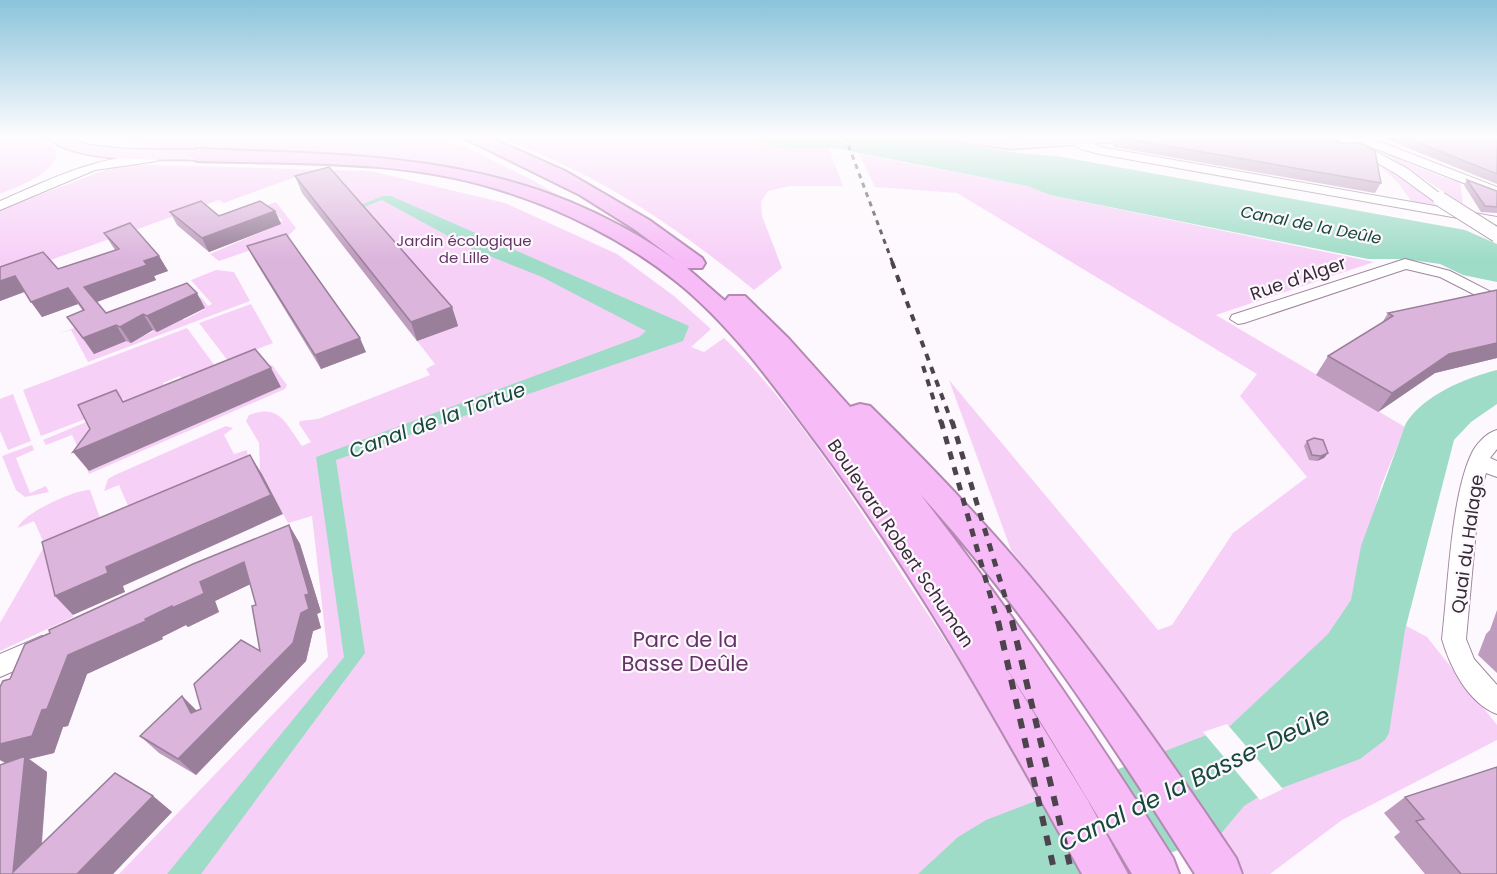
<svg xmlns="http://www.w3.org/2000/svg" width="1497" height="874" viewBox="0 0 1497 874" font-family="Poppins,sans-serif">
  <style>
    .green { fill: #f7d0f7 }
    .water { fill: #9fdcc7 }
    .pier { fill: #fdf8fd }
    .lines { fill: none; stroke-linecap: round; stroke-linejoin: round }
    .minor-casing { stroke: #a087a0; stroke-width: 2 }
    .major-casing { stroke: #b48ab3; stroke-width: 3 }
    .highway-casing { stroke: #b48ab3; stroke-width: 4 }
    .minor { fill: #fff; fill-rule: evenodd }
    .major { fill: #fad7fa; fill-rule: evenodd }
    .highway { fill: #f7bcf7; fill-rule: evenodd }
    .rail-far3 { stroke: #4d434c; stroke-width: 3; stroke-dasharray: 5 5; stroke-linecap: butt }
    .rail-far2 { stroke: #4d434c; stroke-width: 4; stroke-dasharray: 7 7; stroke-linecap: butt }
    .rail-far1 { stroke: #4d434c; stroke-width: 5; stroke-dasharray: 8 8; stroke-linecap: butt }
    .rail { stroke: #4d434c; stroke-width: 6; stroke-dasharray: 10 10; stroke-linecap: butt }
    .minor-bridge-casing { stroke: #a087a0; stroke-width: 16; stroke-linecap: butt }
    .minor-bridge { stroke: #fff; stroke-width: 14 }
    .wall { fill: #bd9cbd }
    .shaded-wall { fill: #9a7f9a }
    .building { fill: #dcb5dc; stroke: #9a7f9a; stroke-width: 1.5 }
    .labels { text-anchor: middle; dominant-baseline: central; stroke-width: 4.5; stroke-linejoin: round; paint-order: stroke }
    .far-park-label { font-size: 15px; fill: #643365; stroke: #fdf8fd }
    .far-water-label { font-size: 16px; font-style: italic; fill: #17493b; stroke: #fdf8fd }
    .street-label { font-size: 18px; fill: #372c36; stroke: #fdf8fd }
    .water-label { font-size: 20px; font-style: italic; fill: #17493b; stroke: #fdf8fd }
    .near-park-label { font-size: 21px; fill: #643365; stroke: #fdf8fd }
    .near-water-label { font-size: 24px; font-style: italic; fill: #17493b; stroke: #fdf8fd }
  </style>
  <rect width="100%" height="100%" fill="#fdf8fd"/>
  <g class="green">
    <path d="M0 136H36L57 151C57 173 18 187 0 194Z"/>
    <path d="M117 136H426L468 148 534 181 584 211C551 198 519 184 485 175 424 160 361 159 299 156 242 153 170 158 117 136Z"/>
    <path d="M493 136H728L784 149 829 148 843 186H790L768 191 761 202 762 216 782 268 754 290C675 225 591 169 493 136Z"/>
    <polygon points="1371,145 1411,160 1407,163 1448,179 1460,181 1463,204"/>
    <polygon points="859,154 1027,186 1050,195 1374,262 1216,315 1405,427 1381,486 1352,597 1427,637 1497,725 1497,740 1342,820 1270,874 1245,874 1083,642 1011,550 949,380 1158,630 1172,625 1233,533 1307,477 1240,396 1257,374 957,193 875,187"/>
    <polygon points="1370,157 1444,207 1412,202 1398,183"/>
    <path d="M121 164 371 171 505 203 617 254 674 296 711 329 691 347 704 352 724 338C796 408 850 495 904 578 969 676 1032 774 1093 874H119L328 657 312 516 288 523 260 471 259 443 246 421 249 415C280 403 286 424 302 446L311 442 299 424 300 421 318 419 430 375 426 369 435 364 417 341 457 326 335 184 317 169 224 203 219 200 0 278V210Z"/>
    <polygon points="276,202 296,228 286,238 219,261 210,254 280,224 278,222 283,220 278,217 273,219 251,211"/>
    <polygon points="216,270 234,272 250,301 88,362 71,330 58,334 93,321 133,341 181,318 184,320 205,309 196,299 201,297 208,306 212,304 191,280"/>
    <polygon points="251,304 273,343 228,361 199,323"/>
    <polygon points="187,328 215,366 183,380 180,376 163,383 165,387 125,403 123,398 95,409 96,415 41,436 23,390"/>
    <polygon points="272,365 287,385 285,389 89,474 84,462 91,470 280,387 264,366"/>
    <polygon points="13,394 31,441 8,450 0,431 0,399"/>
    <polygon points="91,420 105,448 83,458 72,435 46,445 43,440"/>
    <polygon points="226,426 233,428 224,435 234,454 247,450 248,458 130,510 119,485 104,491 108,479 115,475"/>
    <polygon points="32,445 34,450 16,458 30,493 46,486 49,492 25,497 16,490 2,456"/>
    <path d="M90 490 108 540 69 597 73 617 0 651V623L45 545 34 521 18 528C21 514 76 489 90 490Z"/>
  </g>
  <g class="water">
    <polygon points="728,136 922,136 1019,153 1057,156 1465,230 1497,244 1497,282 1463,275 1440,264 1404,259 1368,259 1050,195 1027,186 834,148 784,149"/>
    <polygon points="383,196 391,196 689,326 683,341 336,460 365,653 201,874 167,874 344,657 316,457 639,337 646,331 542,277 472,249 382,200 358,209 356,207"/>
    <path d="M1497 370V404L1471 422 1454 440 1405 630 1389 733 1385 740 1360 759 1260 796 1244 806 1219 836 1109 874H918L958 837 986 820 1230 726 1328 634 1351 600 1361 546 1406 423C1424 395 1465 378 1497 370Z"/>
  </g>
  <polygon class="pier" points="1227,724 1283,789 1260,800 1203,732"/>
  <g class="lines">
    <defs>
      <g id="minor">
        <polygon points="1066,136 1077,136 1100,147 1497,217 1497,225 1099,154 1081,149 1067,141"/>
        <polygon points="1331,136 1365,136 1497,187 1497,196 1356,141 1408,169 1447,199 1445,202 1435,202 1398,175"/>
        <path d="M153 154 159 158 157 161 95 170 0 210V201C53 178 94 157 153 154Z"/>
        <polygon points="1405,259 1450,271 1497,295 1497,306 1440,277 1406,269 1244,323 1238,324 1230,319 1232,315"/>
        <path d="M1497 430V449L1490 458 1497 461V477L1486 473 1479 497 1466 639 1474 659 1497 685V714C1468 703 1450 667 1442 639 1448 588 1451 498 1471 455 1475 445 1486 433 1497 430Z"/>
        <polygon points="42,636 51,639 54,647 51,655 0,677 0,654"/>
      </g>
      <g id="major">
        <path d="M46 136H65L87 145 123 149 197 150 205 155 197 160C161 159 71 164 46 136Z"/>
        <polygon points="941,136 1012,139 1150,136 1143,140 1012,149 948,140"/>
      </g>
      <path id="highway" d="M460 136H486L565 171 649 220 702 258 705 263 702 268H687L725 301 729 296H745L789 339 850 407 860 404 870 406C924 459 977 514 1026 572 1102 662 1170 760 1236 858L1242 874H1195C1111 741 1025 610 920 494 1011 611 1094 733 1173 858L1179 874H1132C1090 803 1048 732 1003 663L1087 799 1128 874H1082C999 723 914 572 810 434 770 380 729 324 677 282 625 240 560 208 497 189 400 159 297 164 197 161L188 155 197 149C375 156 524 153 677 261L634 229 580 195Z"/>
    </defs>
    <use href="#minor" class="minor-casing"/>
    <use href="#major" class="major-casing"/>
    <use href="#highway" class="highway-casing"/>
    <use href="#minor" class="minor"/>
    <use href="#major" class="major"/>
    <use href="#highway" class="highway"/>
    <polyline class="rail-far3" points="845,136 893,264"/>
    <g class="rail-far2">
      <polyline points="892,262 952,423"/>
      <polyline points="923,366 941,423"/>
    </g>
    <g class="rail-far1">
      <polyline points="941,421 998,623"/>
      <polyline points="952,421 1013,623"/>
    </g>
    <g class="rail">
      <polyline points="998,621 1055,874"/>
      <polyline points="1012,621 1072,874"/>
    </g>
    <defs>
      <polyline id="minor-bridge" points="1440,199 1497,235"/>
    </defs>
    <use href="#minor-bridge" class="minor-bridge-casing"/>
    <use href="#minor-bridge" class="minor-bridge"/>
  </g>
  <g class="wall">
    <polygon points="1378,136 1497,136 1497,184"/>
    <polygon points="1116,137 1381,183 1375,193 1113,147"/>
    <polygon points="295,176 452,307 458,326 417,341 302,193"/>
    <polygon points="1467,180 1497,191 1497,213 1481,212 1464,185"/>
    <polygon points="275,211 281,224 209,252 177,225 170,212 219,216"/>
    <polygon points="104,233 159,256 168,271 154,276 156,280 97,302 106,313 205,308 157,332 153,330 131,343 126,341 94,354 67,317 83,311 78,304 42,317 25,292 0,301 0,267 58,269 115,250"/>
    <polygon points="247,246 366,352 321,369 254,259"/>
    <polygon points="1497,290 1497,358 1435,373 1378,412 1316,375 1328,356 1382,323 1388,313"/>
    <polygon points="1307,441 1328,453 1324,458 1317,461 1309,460 1304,446"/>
    <polygon points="289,525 300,544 321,612 317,614 321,628 313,631 306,661 196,775 159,753 140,736 182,696 197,711 201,709 260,651 256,605 250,584 215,601 219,612 215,614 188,627 186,625 162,637 163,639 87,674 68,726 63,727 54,753 29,759 47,772 42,844 153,796 172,812 113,874 0,874 6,763 0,760 0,687 10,679"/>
    <polygon points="1497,610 1497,673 1478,655 1486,634 1490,630"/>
    <polygon points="1405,797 1497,874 1425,874 1394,837 1400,832 1384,813"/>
  </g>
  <g class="shaded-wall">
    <polygon points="275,211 281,224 209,252 202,238"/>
    <polygon points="159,256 168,271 154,276 156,280 94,303 84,287 144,261"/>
    <polygon points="15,276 26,291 0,301 0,281"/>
    <polygon points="68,288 78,304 42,317 31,302"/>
    <polygon points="197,293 205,308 157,332 147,316"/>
    <polygon points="452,307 458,326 417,341 411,322"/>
    <polygon points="143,314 153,330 131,343 120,327"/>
    <polygon points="116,325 126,341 94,354 83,338"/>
    <polygon points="360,338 366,352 321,369 315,355"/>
    <polygon points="1497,343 1497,358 1435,373 1378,412 1392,393 1449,354"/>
    <polygon points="271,368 281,387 89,471 73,452"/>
    <polygon points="1328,453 1324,458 1317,461 1321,456"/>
    <polygon points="250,455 262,474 283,514 123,586 125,592 73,615 55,596"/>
    <polygon points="289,525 300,544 321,612 317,614 321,628 313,631 306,661 196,775 178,759 191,713 182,696 199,713 293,643"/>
    <polygon points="244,562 257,581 215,601 219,612 188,627 186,625 162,637 163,639 87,674 68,726 63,727 54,753 29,759 47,772 39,874 13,872 7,764 0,760 0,744 42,710 68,655 145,619 200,582"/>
    <polygon points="153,796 172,812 113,874 77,874"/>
  </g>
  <g class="building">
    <polygon points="1120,136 1328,136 1339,143 1361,143 1375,151 1381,183 1116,137"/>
    <polygon points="1402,136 1497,136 1497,174"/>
    <polygon points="329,167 452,307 411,322 295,176"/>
    <polygon points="1467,180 1497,191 1497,207 1485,206"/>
    <polygon points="201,201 219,216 260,201 275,211 202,238 170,212"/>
    <polygon points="130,223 159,256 144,261 147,265 84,287 106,313 187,283 197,293 147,316 143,314 120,327 116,325 83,338 67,317 84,310 68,288 31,302 15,276 0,281 0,267 43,252 58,269 119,249 104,233"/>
    <polygon points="286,234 360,338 315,355 247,246"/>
    <polygon points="1497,290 1497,343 1449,354 1392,393 1328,356 1393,316 1388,313"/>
    <polygon points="255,349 271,368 73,452 90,429 78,405 116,390 123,402"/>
    <polygon points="1314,438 1323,440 1328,453 1321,456 1312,455 1307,441"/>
    <polygon points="250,455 271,495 106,567 108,573 55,596 42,542"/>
    <polygon points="289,525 309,594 305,595 309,609 301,613 293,643 178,759 140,736 182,696 191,713 201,709 194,684 241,640 260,651 252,606 256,605 244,562 200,582 204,593 201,595 172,608 172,606 145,619 146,621 68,655 47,709 42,710 32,736 0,744 0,687 3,681 10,679 25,644 50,633 49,630 193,564"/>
    <polygon points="25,756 13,872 115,773 153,796 77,874 0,874 0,765"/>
    <polygon points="1497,767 1497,874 1461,874 1416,821 1424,819 1405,797"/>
  </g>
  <linearGradient id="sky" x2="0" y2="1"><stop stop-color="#8bc4db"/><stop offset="0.53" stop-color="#fefcfe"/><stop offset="1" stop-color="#fefcfe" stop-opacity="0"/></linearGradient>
  <rect width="1497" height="259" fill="url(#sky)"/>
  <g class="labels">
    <g class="far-park-label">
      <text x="464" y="240">Jardin écologique<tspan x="464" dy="17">de Lille</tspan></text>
    </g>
    <g class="far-water-label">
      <text transform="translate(1311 225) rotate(11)">Canal de la Deûle</text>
    </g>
    <g class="street-label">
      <text transform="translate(1298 278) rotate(-19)">Rue d'Alger</text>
      <text transform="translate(901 543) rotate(56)">Boulevard Robert Schuman</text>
      <text transform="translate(1467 544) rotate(-82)">Quai du Halage</text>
    </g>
    <g class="water-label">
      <text transform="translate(437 420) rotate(-20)">Canal de la Tortue</text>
    </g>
    <g class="near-park-label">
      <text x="685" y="639">Parc de la<tspan x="685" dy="24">Basse Deûle</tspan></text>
    </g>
    <g class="near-water-label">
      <text transform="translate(1194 779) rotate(-26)">Canal de la Basse-Deûle</text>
    </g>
  </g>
</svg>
